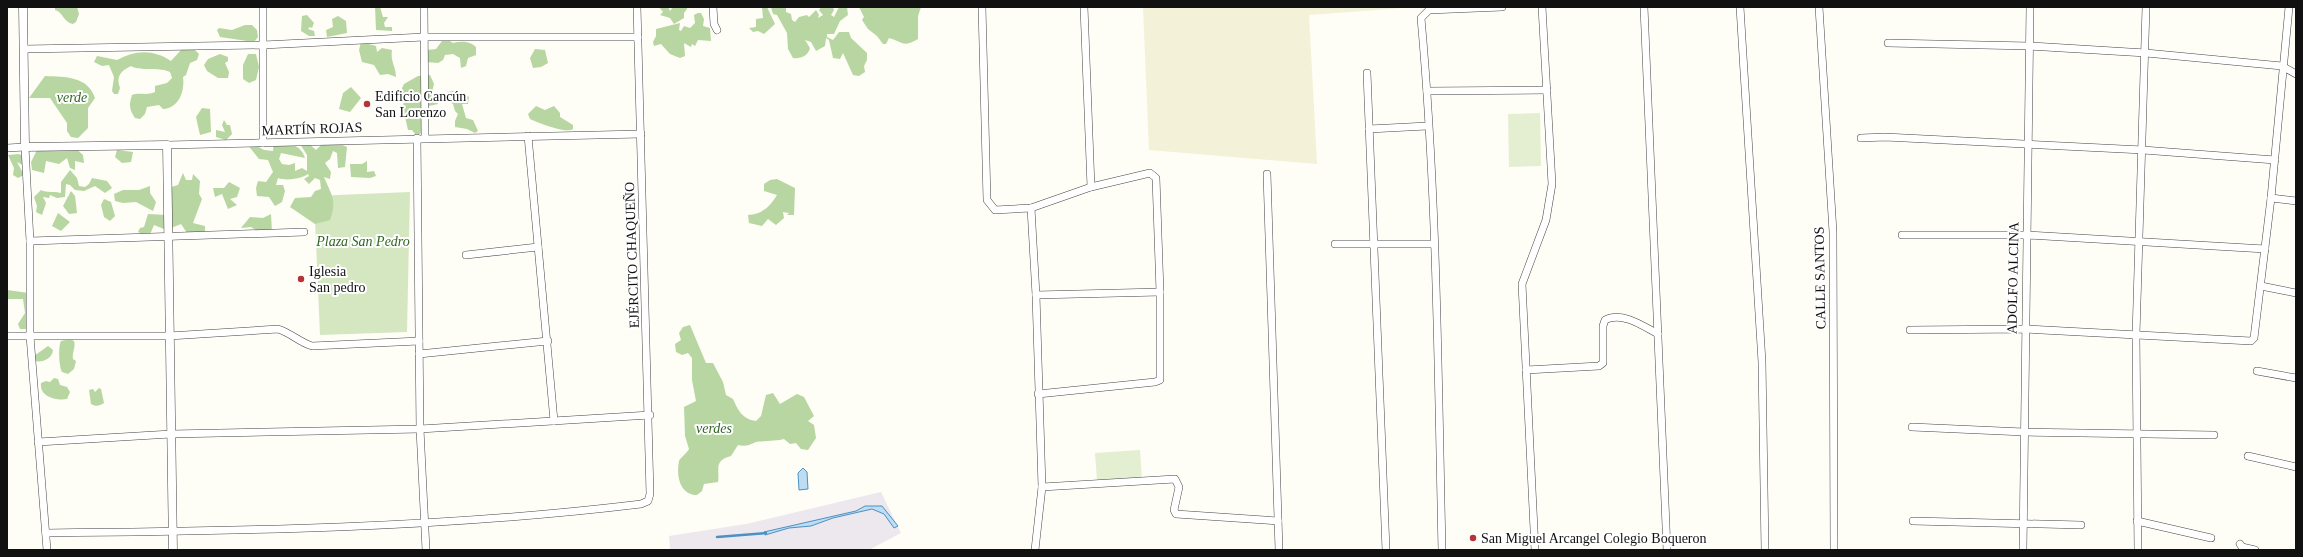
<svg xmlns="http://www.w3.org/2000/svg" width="2303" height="557" viewBox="0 0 2303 557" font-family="'Times New Roman',serif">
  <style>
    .industrial { fill: #ede7ee }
    .farmland { fill: #f3f1d7 }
    .green { fill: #d4e7c1 }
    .forest { fill: #b8d6a1 }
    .pitch { fill: #e4efd2 }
    .water { fill: #beddf2; stroke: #4b91c3 }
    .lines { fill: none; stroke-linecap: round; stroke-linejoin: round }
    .stream { stroke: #4b91c3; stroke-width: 2.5 }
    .minor-casing { stroke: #444; stroke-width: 8 }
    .tertiary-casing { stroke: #444; stroke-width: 9 }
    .minor { stroke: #fff; stroke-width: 7 }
    .tertiary { stroke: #fff; stroke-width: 8 }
    .poi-dot { fill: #b63337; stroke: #fff; stroke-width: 1.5 }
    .labels { text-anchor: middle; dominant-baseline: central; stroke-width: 4; stroke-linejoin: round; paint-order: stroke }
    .poi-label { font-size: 14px; fill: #111; stroke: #fff; text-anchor: start }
    .park-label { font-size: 14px; font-style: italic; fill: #316425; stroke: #fff }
    .street-label { font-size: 14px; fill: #111; stroke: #fff }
  </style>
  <rect width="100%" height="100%" fill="#fefdf6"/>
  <polygon class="industrial" points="881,492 901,533 869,550 670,550 669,536 746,524"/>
  <polygon class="farmland" points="1143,7 1417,7 1309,15 1317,164 1149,150"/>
  <polygon class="green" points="410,192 407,332 320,335 314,196"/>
  <g class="forest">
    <path d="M55 7H77L79 14 76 22 73 24C63 22 63 12 55 10Z"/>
    <polygon points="375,7 380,7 383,17 388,17 384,23 385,27 392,27 392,31 376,30"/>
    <polygon points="659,7 668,7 670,11 673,7 687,7 687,9 684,13 684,18 674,24 670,18 660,15 663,12"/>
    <polygon points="762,7 767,7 775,24 764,34 758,31 753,32 749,28 756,27 756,19 763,18"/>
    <path d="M771 7H786V12L791 14 792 20 795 22 799 17 807 15 809 17 816 10 819 15 818 18 823 15 819 10 821 7H833L834 10 831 15 834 17 839 7H847L848 15 840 21 834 34H827V37L833 40 839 32H849L851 38 867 53V60L864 66 865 72 859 76 853 75 843 53 840 59 833 58 829 40 826 38 825 46 816 51 811 42 805 40 810 48C808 56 801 59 793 58L788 49 787 33 777 15 773 14Z"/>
    <path d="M859 7H921L918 16V39C902 48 904 42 889 38L886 44H883L877 36 868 29 862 20 864 17Z"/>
    <polygon points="698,13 701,13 704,19 703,26 710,28 711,41 698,40 695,46 692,44 691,47 684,43 685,56 680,58 670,54 661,44 654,46 653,42 656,36 656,29 680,23 679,30 681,31 684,26 690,28 695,23 694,15"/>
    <polygon points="307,15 314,23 312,28 310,27 308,29 314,31 315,36 309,36 301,31 302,16"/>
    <polygon points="338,16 346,21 347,33 327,37 326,30 333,27 332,19"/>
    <polygon points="245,25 252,25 257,30 258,37 254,42 220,37 217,30 219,28 232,30"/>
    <path d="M448 40 453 43C461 41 470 41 476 47V55L468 58 466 66 461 68 460 58 453 54 445 55 443 60 438 63 426 62 427 50 436 49 442 41Z"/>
    <path d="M361 42 376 46 377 52 382 48 392 50C390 61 396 67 396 77L388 74 380 75 374 65 362 62 359 50Z"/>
    <path d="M188 48 194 49 199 54 197 60 190 63 186 75 183 77C185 91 179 108 163 109L159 105 147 107 145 114 140 119 135 118C129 109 129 104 132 95 140 92 146 96 155 92V86L167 83 172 78 170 72C157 66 141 72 131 66 120 71 116 77 120 88L118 94H114L112 91 114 77 109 65 102 66 94 62 97 56 117 60C135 50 153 49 171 61L181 50Z"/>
    <polygon points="535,49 545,50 548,63 541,67 533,68 530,58"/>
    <polygon points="220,54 228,57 228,61 225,63 229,72 228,78 218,78 207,71 204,65 208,59"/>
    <polygon points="248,54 256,54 259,67 256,80 249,83 243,79 243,65"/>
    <polygon points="430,75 434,84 432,92 438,104 424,107 425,132 416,135 412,130 408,130 403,108 404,99 402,88 404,84 418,76"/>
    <path d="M45 76C65 77 88 76 95 98L88 108V128L78 138 71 137 67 131V123L50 98H29Z"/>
    <polygon points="351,87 361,98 350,112 339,109 343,93"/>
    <polygon points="457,90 469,97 468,104 462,104 466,118 473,120 478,131 475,133 467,129 455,127 455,121 458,114 455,111 453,104 447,100 448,92"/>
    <path d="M536 106 545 110 554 106 560 113V117L573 125V129C566 134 539 123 530 119L528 114Z"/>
    <polygon points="202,108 210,109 211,132 200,135 196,117"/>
    <polygon points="224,120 227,125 230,125 232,134 226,140 216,137 216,130 225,132 222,125"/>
    <path d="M278 139C290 144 301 145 305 158L281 153 279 159 282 164 289 165 295 163V171L302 168 307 171V155L300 144 308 143 316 150 321 145H329L336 142 347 147 345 167 338 168 337 153 333 151 330 159 325 163 331 172 330 179 324 177C332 196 337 200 330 220L315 224 290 207 295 198 311 197 315 191 321 189 320 180 315 178 309 184 304 179 309 176 308 174C301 179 286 181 278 178L276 185H283L285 191 282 202 275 206 269 197 257 196 256 188 258 181 266 182 273 172 268 160 259 159 247 144 250 142 264 150 273 151 274 140Z"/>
    <polygon points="74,147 83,155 84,163 75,161 75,170 70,168 67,158 59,164 46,161 44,173 32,170 31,162 38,148"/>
    <polygon points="117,150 133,152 131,162 122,163 115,157"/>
    <polygon points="19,154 30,160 24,166 17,162 24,175 18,178 13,175 14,168 8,155"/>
    <polygon points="367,161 367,172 374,171 376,176 370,178 351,177 350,164 362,164"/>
    <path d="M70 170 77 178 79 186 85 187 89 184 92 178 107 181 112 188 105 193 95 186 84 191 75 190 70 185 66 184 65 197 57 198 50 195 49 198 43 197 46 203 42 215 36 212 37 206 34 197 41 190C47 193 54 191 61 193V182Z"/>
    <polygon points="183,173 186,180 192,180 193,174 200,181 199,194 202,199 193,223 205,226 205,239 191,239 181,224 171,228 171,187 178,185"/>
    <path d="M777 179 795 188 794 215H787L789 213 783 212 784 218 776 225 768 219 762 226 749 223 748 215C762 214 770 207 777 195L764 191V184L770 180Z"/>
    <polygon points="229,182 240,188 237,197 230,199 237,205 228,209 222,194 215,197 213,188 224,188"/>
    <polygon points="150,186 150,193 156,202 153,211 136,202 123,203 115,201 114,194 123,190 139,190"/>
    <polygon points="71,191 75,196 77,213 69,214 63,206"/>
    <polygon points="104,199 111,202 115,216 110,221 104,217 101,205"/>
    <polygon points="58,213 70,222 61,231 52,226"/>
    <polygon points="148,214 166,215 164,229 154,225 149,237 138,232 140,228 144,227"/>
    <polygon points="271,214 272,232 262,234 251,227 241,228 250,217 263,218"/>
    <polygon points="7,290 29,293 29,317 26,329 20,329 18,324 25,313 23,299 7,299"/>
    <path d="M690 325 706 363H713L723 382 726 395 733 399C738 410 742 419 756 421L761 416 766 395 773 393 780 404 797 394 804 397 814 416 808 421 814 425 816 438 808 450 801 449 796 443 790 444 784 439C777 441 760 441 756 442 749 445 746 447 738 445L731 456C713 461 720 469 718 482L704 484 702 491 697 495C680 495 676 476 679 461 680 458 687 453 689 449L685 436 684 407 696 401 692 380V358L688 353 682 355 676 352 675 344 681 340 679 333 683 327Z"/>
    <path d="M70 339 74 341C76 347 72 352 73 359L76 361 74 369 68 374 62 372C59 366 58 347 61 341Z"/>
    <path d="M48 346 53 350C52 359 42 363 35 361L34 356Z"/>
    <path d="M54 378 58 379 60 385 67 387 70 392 67 399C57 401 39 397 41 383L46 381 50 382Z"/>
    <path d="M99 388 101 389 104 403C99 406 96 407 91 404L89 390 93 389 95 392Z"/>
  </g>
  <g class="pitch">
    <polygon points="1540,113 1541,166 1509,167 1508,114"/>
    <polygon points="1140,450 1142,479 1097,481 1095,453"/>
  </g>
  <g class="water">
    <polygon points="803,468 807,472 808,489 799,490 798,473"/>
    <polygon points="865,506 882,506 898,526 894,528 884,514 872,509 833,518 811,526 789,528 765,535 764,532 856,511"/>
  </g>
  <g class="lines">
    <polyline class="stream" points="717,537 766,533"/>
    <defs>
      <g id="minor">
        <polyline points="263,7 263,143"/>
        <polyline points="424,7 425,138"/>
        <polyline points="713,7 714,24 717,30"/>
        <polyline points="982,7 987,200 995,210 1031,208 1091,187 1150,173 1156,178 1160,292 1160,380 1155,382 1038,394"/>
        <polyline points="1084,7 1091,187"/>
        <polyline points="1644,7 1667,550"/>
        <polyline points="1740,7 1762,362 1765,550"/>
        <polyline points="1819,7 1833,232 1834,550"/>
        <polyline points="1888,43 2030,46 2146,53 2282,66 2296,74"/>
        <polyline points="24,49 263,45 424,37 638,37"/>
        <polyline points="1367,73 1386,550"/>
        <polyline points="1427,91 1547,90"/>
        <polyline points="1369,129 1427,126"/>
        <polyline points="528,136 554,421"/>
        <polyline points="417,138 420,429 426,550"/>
        <polyline points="1861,138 1885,137 2143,150 2275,160"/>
        <polyline points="167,145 641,134"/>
        <polyline points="7,148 25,147 30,241 30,336 47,550"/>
        <polyline points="1267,174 1279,550"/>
        <polyline points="2271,198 2296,201"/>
        <polyline points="1031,208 1036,295 1042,487 1035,550"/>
        <polyline points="1902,235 2027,235 2265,249"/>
        <polyline points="30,241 304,232"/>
        <polyline points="1335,244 1434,244"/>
        <polyline points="466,255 538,247"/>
        <polyline points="2261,286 2296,293"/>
        <polyline points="1036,295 1160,292"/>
        <polyline points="1910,330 2025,329 2251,341 2254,338 2271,198 2289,7"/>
        <path d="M7 336H169L278 329C291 333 299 342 312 346L419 341"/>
        <polyline points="419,354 548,341"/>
        <path d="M1526 370 1599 366 1603 363V326L1605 320C1622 311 1643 326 1658 334"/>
        <polyline points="2257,371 2296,378"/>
        <polyline points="1912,427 2024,432 2214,435"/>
        <polyline points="38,442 171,434 420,429 650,415"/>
        <polyline points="2248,456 2296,467"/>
        <polyline points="1042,487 1175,479 1179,487 1174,510 1176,514 1278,521"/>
        <polyline points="1913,521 2081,525"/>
        <polyline points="2137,521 2211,538"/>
        <path d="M46 533C245 531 444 528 641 504L648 501 650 494 637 7"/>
        <polyline points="2240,544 2242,547 2255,550"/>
        <path d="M1442 550C1438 373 1437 194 1421 18L1429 10 1502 7"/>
        <polyline points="1535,550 1522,284 1546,220 1552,184 1542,7"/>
        <polyline points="2023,550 2030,7"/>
        <polyline points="2138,550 2136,335 2146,7"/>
      </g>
      <polyline id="tertiary" points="23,7 25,147 167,145 173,550"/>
    </defs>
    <use href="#minor" class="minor-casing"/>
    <use href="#tertiary" class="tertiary-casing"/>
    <use href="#minor" class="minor"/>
    <use href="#tertiary" class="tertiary"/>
  </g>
  <g class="poi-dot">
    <circle cx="367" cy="104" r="4"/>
    <circle cx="301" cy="279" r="4"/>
    <circle cx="1473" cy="538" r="4"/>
  </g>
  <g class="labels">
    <g class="poi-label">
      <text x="375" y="96">Edificio Cancún<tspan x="375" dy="16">San Lorenzo</tspan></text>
      <text x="309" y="271">Iglesia<tspan x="309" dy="16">San pedro</tspan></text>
      <text x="1481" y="538">San Miguel Arcangel Colegio Boqueron</text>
    </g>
    <g class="park-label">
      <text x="72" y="97">verde</text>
      <text x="363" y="241">Plaza San Pedro</text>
      <text x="714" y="428">verdes</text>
    </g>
    <g class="street-label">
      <text transform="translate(312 129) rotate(-2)">MARTÍN ROJAS</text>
      <text transform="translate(632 255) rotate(-92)">EJÉRCITO CHAQUEÑO</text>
      <text transform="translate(1820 278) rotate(-91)">CALLE SANTOS</text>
      <text transform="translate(2013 278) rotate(-89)">ADOLFO ALCINA</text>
    </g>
  </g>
  <rect width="2303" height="557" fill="none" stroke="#111111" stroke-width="16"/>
</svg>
